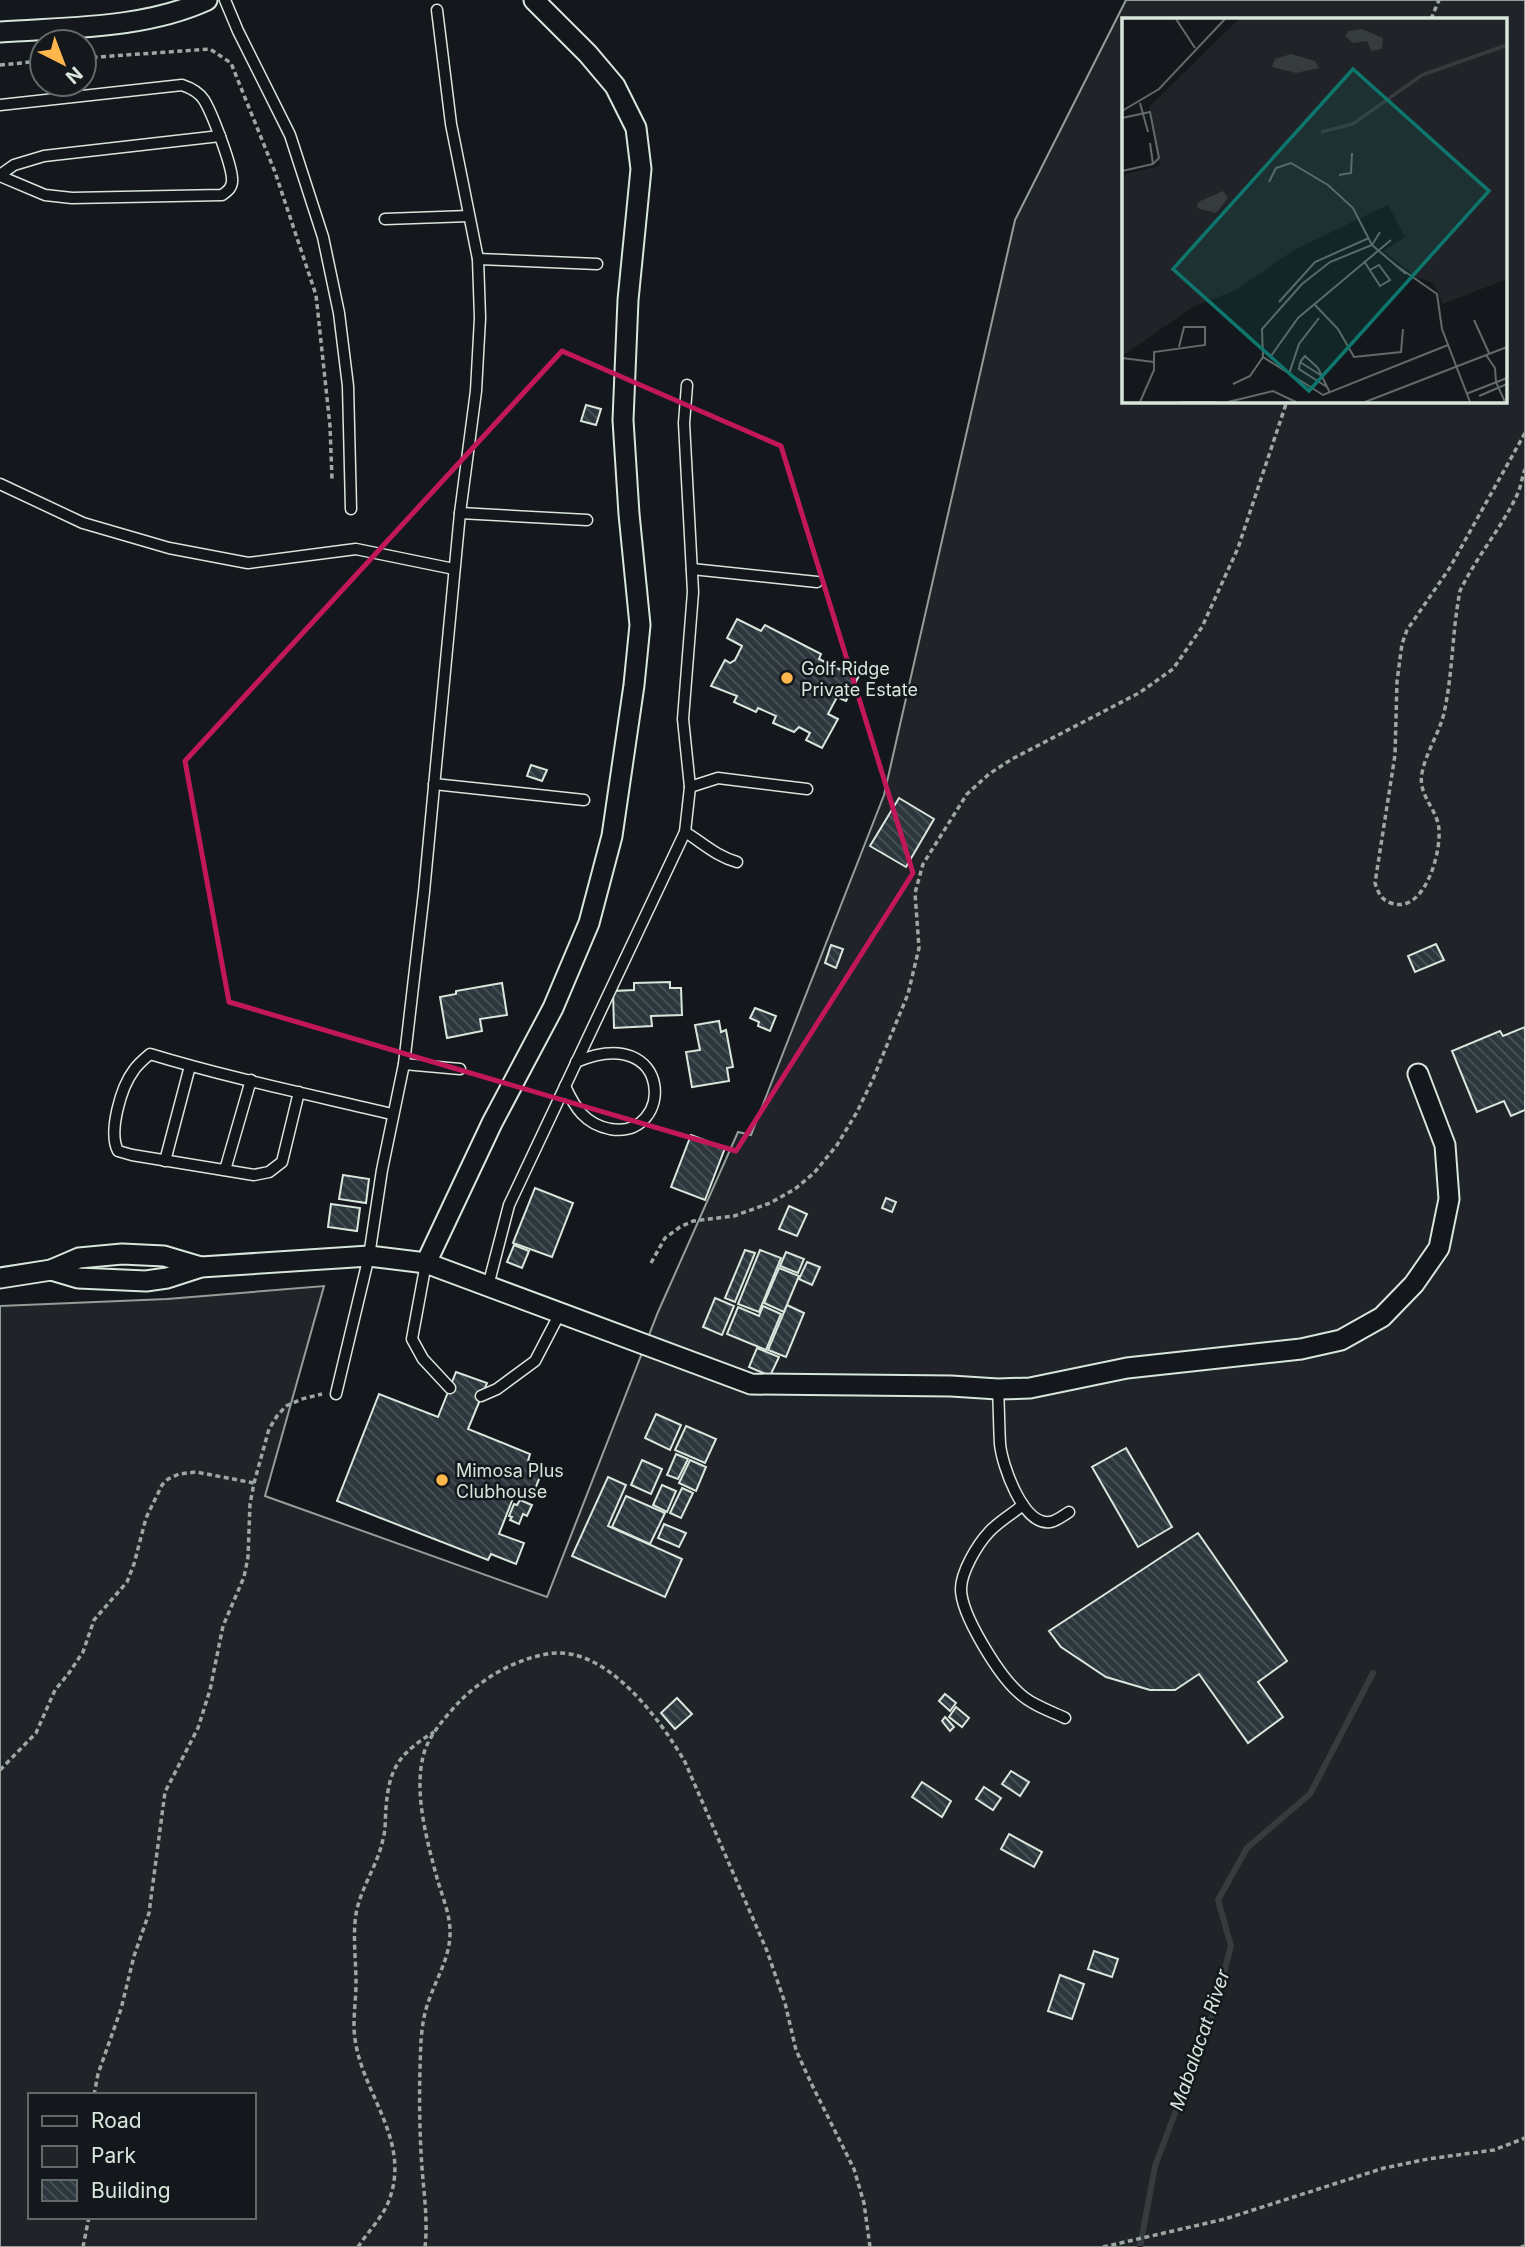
<svg xmlns="http://www.w3.org/2000/svg" width="1525" height="2247" viewBox="0 0 1525 2247" font-family="Inter,sans-serif">
  <style>
    .green { fill: #202428; stroke: #939e99; stroke-width: 2; fill-rule: evenodd }
    .lines { fill: none; stroke-linecap: round; stroke-linejoin: round }
    .stream { stroke: #363b3e; stroke-width: 6 }
    .building { fill: url(#building-back-hatch); stroke: #d8e6dc; stroke-width: 2 }
    .service-casing { stroke: #d8e6dc; stroke-width: 13 }
    .minor-casing { stroke: #d8e6dc; stroke-width: 23 }
    .path { stroke: #9da8a2; stroke-width: 3.5; stroke-dasharray: 5 3.5; stroke-linecap: butt }
    .service { stroke: #14181c; stroke-width: 10 }
    .minor { stroke: #14181c; stroke-width: 19 }
    .marked { fill: none; stroke: #c2185b; stroke-width: 5; stroke-linejoin: round }
    .poi-dot { fill: #ffb74d; stroke: #14181c; stroke-width: 2.5 }
    .labels { text-anchor: middle; dominant-baseline: central; stroke-width: 5; stroke-linejoin: round; paint-order: stroke }
    .poi-label { font-size: 18px; fill: #d8e6dc; stroke: #14181c; text-anchor: start }
    .water-label { font-size: 19px; font-style: italic; fill: #d8e6dc; stroke: #14181c }
    .inset-river { fill: none; stroke: #363b3e; stroke-width: 3.5 }
    .inset-road { fill: none; stroke: #626a69; stroke-width: 2 }
    .view { fill: #0f766e; fill-opacity: 0.15; stroke: #0f766e; stroke-width: 3.5 }
    .inset-edge { fill: none; stroke: #d8e6dc; stroke-width: 3.5 }
  </style>
  <defs>
    <pattern id="building-back-hatch" width="6" height="6" patternUnits="userSpaceOnUse" patternTransform="scale(1.75)"><rect width="6" height="6" fill="#2c363c"/><path d="M-1 5l2 2M0 0l6 6M5-1l2 2" fill="none" stroke="#4a5358"/></pattern>
  </defs>
  <rect width="100%" height="100%" fill="#14181c"/>
  <path class="green" d="M1126 0H1525V2247H0V1306L167 1299 324 1286 265 1496 547 1597 658 1312 738 1132 751 1135 884 795 1015 220ZM1124 19H1506V401H1124ZM30 2095H254V2217H30Z"/>
  <g class="lines">
    <polyline class="stream" points="1140,2247 1155,2166 1213,2013 1231,1946 1218,1900 1247,1848 1310,1794 1373,1673"/>
  </g>
  <g class="building">
    <polygon points="586,405 601,409 596,425 581,421"/>
    <polygon points="737,619 761,631 765,625 821,654 819,659 841,670 846,661 862,670 846,701 837,697 828,714 838,719 822,748 806,740 810,733 799,727 794,732 773,723 776,716 758,708 756,712 734,702 737,696 711,686 725,660 730,663 735,660 742,646 727,638"/>
    <polygon points="531,765 547,770 542,781 527,776"/>
    <polygon points="899,798 934,819 906,867 870,846"/>
    <polygon points="1436,944 1444,960 1415,972 1408,956"/>
    <polygon points="831,945 843,949 836,968 825,963"/>
    <polygon points="670,982 670,988 681,988 682,1015 651,1016 652,1026 614,1028 613,991 634,990 634,983"/>
    <polygon points="502,983 507,1015 480,1019 482,1031 447,1038 440,997 456,994 456,991"/>
    <polygon points="755,1008 776,1016 770,1031 758,1026 759,1022 750,1018"/>
    <polygon points="719,1021 721,1032 726,1030 733,1067 727,1068 729,1081 692,1087 686,1052 700,1050 695,1025"/>
    <polygon points="1525,1027 1525,1110 1511,1116 1504,1101 1477,1112 1452,1051 1500,1031 1503,1036"/>
    <polygon points="691,1135 725,1148 705,1200 671,1187"/>
    <polygon points="343,1175 369,1179 366,1203 339,1199"/>
    <polygon points="535,1188 573,1203 552,1257 513,1243"/>
    <polygon points="886,1198 896,1202 892,1212 882,1208"/>
    <polygon points="331,1204 360,1208 357,1231 328,1227"/>
    <polygon points="789,1206 807,1214 797,1236 779,1229"/>
    <polygon points="514,1245 529,1251 522,1268 507,1262"/>
    <polygon points="745,1250 755,1253 735,1302 725,1298"/>
    <polygon points="760,1250 781,1258 759,1312 738,1304"/>
    <polygon points="786,1252 804,1259 798,1273 780,1266"/>
    <polygon points="807,1262 820,1267 812,1285 799,1279"/>
    <polygon points="779,1268 799,1276 784,1312 764,1303"/>
    <polygon points="715,1298 734,1306 722,1335 703,1327"/>
    <polygon points="787,1305 804,1313 786,1357 768,1350"/>
    <polygon points="763,1306 781,1314 766,1350 727,1334 738,1307 759,1316"/>
    <polygon points="757,1348 779,1357 770,1376 749,1367"/>
    <polygon points="456,1372 487,1383 468,1429 530,1454 528,1461 544,1467 531,1499 515,1493 499,1534 524,1543 516,1564 491,1554 488,1560 337,1501 379,1394 438,1417"/>
    <polygon points="656,1414 681,1425 670,1450 645,1438"/>
    <polygon points="686,1426 716,1439 705,1463 675,1450"/>
    <polygon points="1126,1448 1172,1527 1138,1547 1092,1467"/>
    <polygon points="676,1454 688,1459 678,1479 667,1475"/>
    <polygon points="642,1460 662,1469 651,1494 631,1485"/>
    <polygon points="690,1460 706,1467 696,1491 679,1483"/>
    <polygon points="608,1477 626,1485 608,1526 682,1559 665,1597 572,1556"/>
    <polygon points="662,1485 676,1491 667,1512 653,1505"/>
    <polygon points="682,1488 693,1493 681,1518 670,1513"/>
    <polygon points="626,1496 665,1513 650,1544 612,1527"/>
    <polygon points="520,1500 532,1505 527,1516 523,1514 519,1524 510,1520 512,1517 509,1516 514,1504 517,1505"/>
    <polygon points="664,1524 686,1533 679,1547 658,1538"/>
    <polygon points="1198,1533 1287,1661 1258,1682 1283,1717 1248,1743 1199,1674 1175,1690 1150,1690 1106,1677 1061,1647 1049,1631"/>
    <polygon points="945,1694 956,1703 950,1711 939,1701"/>
    <polygon points="677,1698 692,1714 675,1729 661,1713"/>
    <polygon points="956,1707 969,1718 962,1727 949,1717"/>
    <polygon points="945,1717 954,1727 950,1731 942,1721"/>
    <polygon points="1011,1771 1029,1782 1020,1796 1002,1784"/>
    <polygon points="922,1782 951,1801 942,1817 912,1797"/>
    <polygon points="984,1787 1001,1798 993,1810 976,1799"/>
    <polygon points="1009,1834 1042,1852 1034,1867 1001,1849"/>
    <polygon points="1094,1951 1118,1959 1112,1977 1088,1969"/>
    <polygon points="1060,1975 1084,1984 1072,2019 1048,2011"/>
  </g>
  <g class="lines">
    <defs>
      <g id="service">
        <polyline points="225,0 238,31 290,135 323,237 339,313 348,386 351,509"/>
        <path d="M0 105 182 85C191 88 199 92 204 100 212 113 231 163 232 178 233 187 228 191 222 195L72 198 45 195 0 176"/>
        <polyline points="0,175 14,165 44,156 220,136"/>
        <polyline points="385,219 469,216"/>
        <polyline points="478,259 597,264"/>
        <polyline points="0,484 83,523 169,548 248,563 356,549 454,569"/>
        <polyline points="460,513 587,520"/>
        <polyline points="692,569 817,582"/>
        <polyline points="434,784 584,800"/>
        <polyline points="690,787 718,778 807,789"/>
        <path d="M685 832C703 843 716 856 737 862"/>
        <polyline points="404,1064 460,1069"/>
        <path d="M565 1086C575 1108 585 1124 610 1129 675 1140 674 1021 576 1062"/>
        <path d="M299 1092 282 1162 269 1172 254 1175 132 1155 118 1151C108 1132 121 1087 134 1070 138 1064 144 1059 150 1054 229 1078 312 1095 392 1114"/>
        <polyline points="165,1161 190,1066"/>
        <polyline points="225,1170 251,1080"/>
        <polyline points="426,1263 412,1339 423,1359 450,1388"/>
        <polyline points="488,1286 509,1205 685,832 690,787 683,719 693,592 684,423 687,385"/>
        <path d="M998 1389C999 1408 999 1426 1000 1444 1002 1465 1023 1526 1050 1522 1057 1521 1064 1515 1069 1512"/>
        <polyline points="336,1394 369,1256 382,1170 404,1064 424,892 460,513 476,391 480,318 478,259 451,124 437,10"/>
        <polyline points="481,1396 497,1389 535,1361 560,1313"/>
        <path d="M1023 1505C1012 1514 998 1522 989 1532 977 1545 961 1572 961 1589 961 1615 999 1675 1018 1692 1030 1704 1050 1711 1065 1718"/>
      </g>
      <g id="minor">
        <path d="M0 32C68 27 144 29 207 0"/>
        <polyline points="426,1263 492,1123 553,1008 589,923 612,836 634,685 640,625 629,514 623,420 628,300 641,169 636,128 615,86 588,54 534,0"/>
        <polyline points="51,1270 78,1278 146,1281 167,1278 201,1267 369,1256 426,1263 751,1384 951,1386 998,1389 1030,1388 1127,1368 1301,1349 1341,1340 1382,1317 1414,1284 1439,1248 1449,1199 1445,1145 1418,1074"/>
        <polyline points="0,1278 51,1270 79,1258 122,1254 164,1256 201,1267"/>
      </g>
    </defs>
    <use href="#service" class="service-casing"/>
    <use href="#minor" class="minor-casing"/>
    <g class="path">
      <polyline points="1431,19 1439,0"/>
      <polyline points="84,58 210,49 231,63 275,172 316,295 330,426 332,479 334,481"/>
      <polyline points="0,65 42,61"/>
      <path d="M1525 433 1449 569 1407 630 1402 644 1397 681 1395 755 1375 883C1378 892 1381 900 1391 903 1425 916 1444 847 1438 823 1433 805 1418 793 1422 773 1426 752 1439 734 1444 713 1453 673 1452 631 1460 591 1476 557 1501 529 1517 495 1521 487 1522 477 1525 469"/>
      <polyline points="651,1263 665,1238 680,1227 693,1221 734,1216 770,1203 795,1189 814,1173 837,1145 857,1112 873,1079 908,994 919,948 915,893 923,864 967,794 989,774 1012,759 1139,693 1173,669 1202,627 1238,548 1287,401"/>
      <polyline points="0,1770 36,1733 55,1690 69,1673 83,1652 94,1620 127,1582 134,1564 146,1518 162,1485 168,1479 179,1474 196,1472 254,1483"/>
      <polyline points="94,2095 98,2074 121,2009 134,1956 149,1913 165,1792 198,1728 210,1690 223,1626 244,1577 248,1557 250,1504 254,1483 269,1429 277,1416 286,1406 302,1399 322,1394"/>
      <polyline points="83,2247 89,2217"/>
      <path d="M358 2247C367 2233 381 2219 388 2203 415 2137 354 2088 354 2025 354 2011 356 1997 356 1983 356 1959 352 1931 357 1909 363 1884 378 1864 383 1839 386 1829 385 1818 386 1808 389 1767 400 1753 434 1732"/>
      <path d="M425 2247C428 2221 424 2194 422 2168 419 2126 419 2083 421 2041 422 2027 424 2013 429 2000 437 1977 449 1959 450 1935 451 1916 442 1896 437 1878 427 1841 413 1791 424 1753 429 1735 447 1715 460 1701 483 1678 514 1660 547 1654 605 1643 660 1719 685 1762L767 1951 785 2003 796 2050 811 2083 854 2169 864 2203 870 2247"/>
      <polyline points="1103,2247 1225,2219 1384,2168 1428,2159 1494,2150 1525,2138"/>
      <polyline points="1521,2247 1525,2246"/>
    </g>
    <use href="#service" class="service"/>
    <use href="#minor" class="minor"/>
  </g>
  <path class="marked" d="M562 351 781 446 913 873 736 1151 229 1002 185 761Z"/>
  <g class="poi-dot">
    <circle cx="787" cy="678" r="7"/>
    <circle cx="442" cy="1480" r="7"/>
  </g>
  <g class="labels">
    <g class="poi-label">
      <text x="801" y="668">Golf Ridge<tspan x="801" dy="21">Private Estate</tspan></text>
      <text x="456" y="1470">Mimosa Plus<tspan x="456" dy="21">Clubhouse</tspan></text>
    </g>
    <g class="water-label">
      <text transform="translate(1200 2040) rotate(-71)">Mabalacat River</text>
    </g>
  </g>
  <g transform="translate(1122 18)">
    <rect width="385" height="385" fill="#14181c"/>
    <path d="M117 1H385V261L321 286 311 265 293 258 261 233 283 219 266 187 172 232 114 272 71 289 0 338V157L38 148 27 89Z" fill="#202428"/>
    <path d="M240 11 261 20 260 31 249 33 245 23 231 25 223 18 226 13ZM169 36 193 43 197 50 174 55 150 49 153 41ZM101 173 106 180 94 195 75 190 76 184Z" fill="#363b3e"/>
    <path class="inset-river" d="M199 114 231 106 300 57 385 27"/>
    <path class="inset-road" d="M54 1 73 30M18 85 26 114M0 93 37 71 103 1M0 100 28 94 37 140 31 146M0 153 31 146 28 125M217 157 229 155 230 135M147 164 154 150 169 145 206 167 231 190 250 227 284 256M258 214 250 227 208 244 180 266 140 311 141 339 201 377 326 327M242 243 258 268 268 262 257 247 248 252M272 246 315 276 320 311 348 384M157 284 193 244 247 220M192 286 216 311 232 339 279 334 281 311M352 302 367 335M364 337 373 350 374 364 383 384M149 338 176 300 269 222M0 340 32 344M178 344 183 338 196 350 208 375M178 344 200 358M178 345 177 351 205 369M167 356 177 326 197 300M111 366 128 358 141 339M344 376 385 360M357 378 385 366M18 384 32 352V334L83 327V309H62L57 329M59 384H95M106 384 151 373 174 384M243 384 385 329"/>
    <path class="view" d="M231 51 367 173 187 373 51 251Z"/>
    <rect width="385" height="385" class="inset-edge"/>
  </g>
  <rect x="28" y="2093" width="228" height="126" fill="#14181c" stroke="#626a69" stroke-width="2"/>
  <rect x="42" y="2116" width="35" height="10" fill="#14181c" stroke="#626a69" stroke-width="2"/>
  <text x="91" y="2128" font-size="21" fill="#d8e6dc">Road</text>
  <rect x="42" y="2146" width="35" height="21" fill="#202428" stroke="#626a69" stroke-width="2"/>
  <text x="91" y="2163" font-size="21" fill="#d8e6dc">Park</text>
  <rect x="42" y="2180" width="35" height="21" fill="url(#building-back-hatch)" stroke="#626a69" stroke-width="2"/>
  <text x="91" y="2198" font-size="21" fill="#d8e6dc">Building</text>
  <g transform="translate(63 63) rotate(138)"><circle r="33" fill="#14181c" stroke="#626a69" stroke-width="2"/>
  <path d="M0-5L12 26L0 18L-12 26Z" fill="#ffb74d"/>
  <text y="-10" font-size="19" font-weight="bold" text-anchor="middle" fill="#d8e6dc">N</text>
  </g>
</svg>
